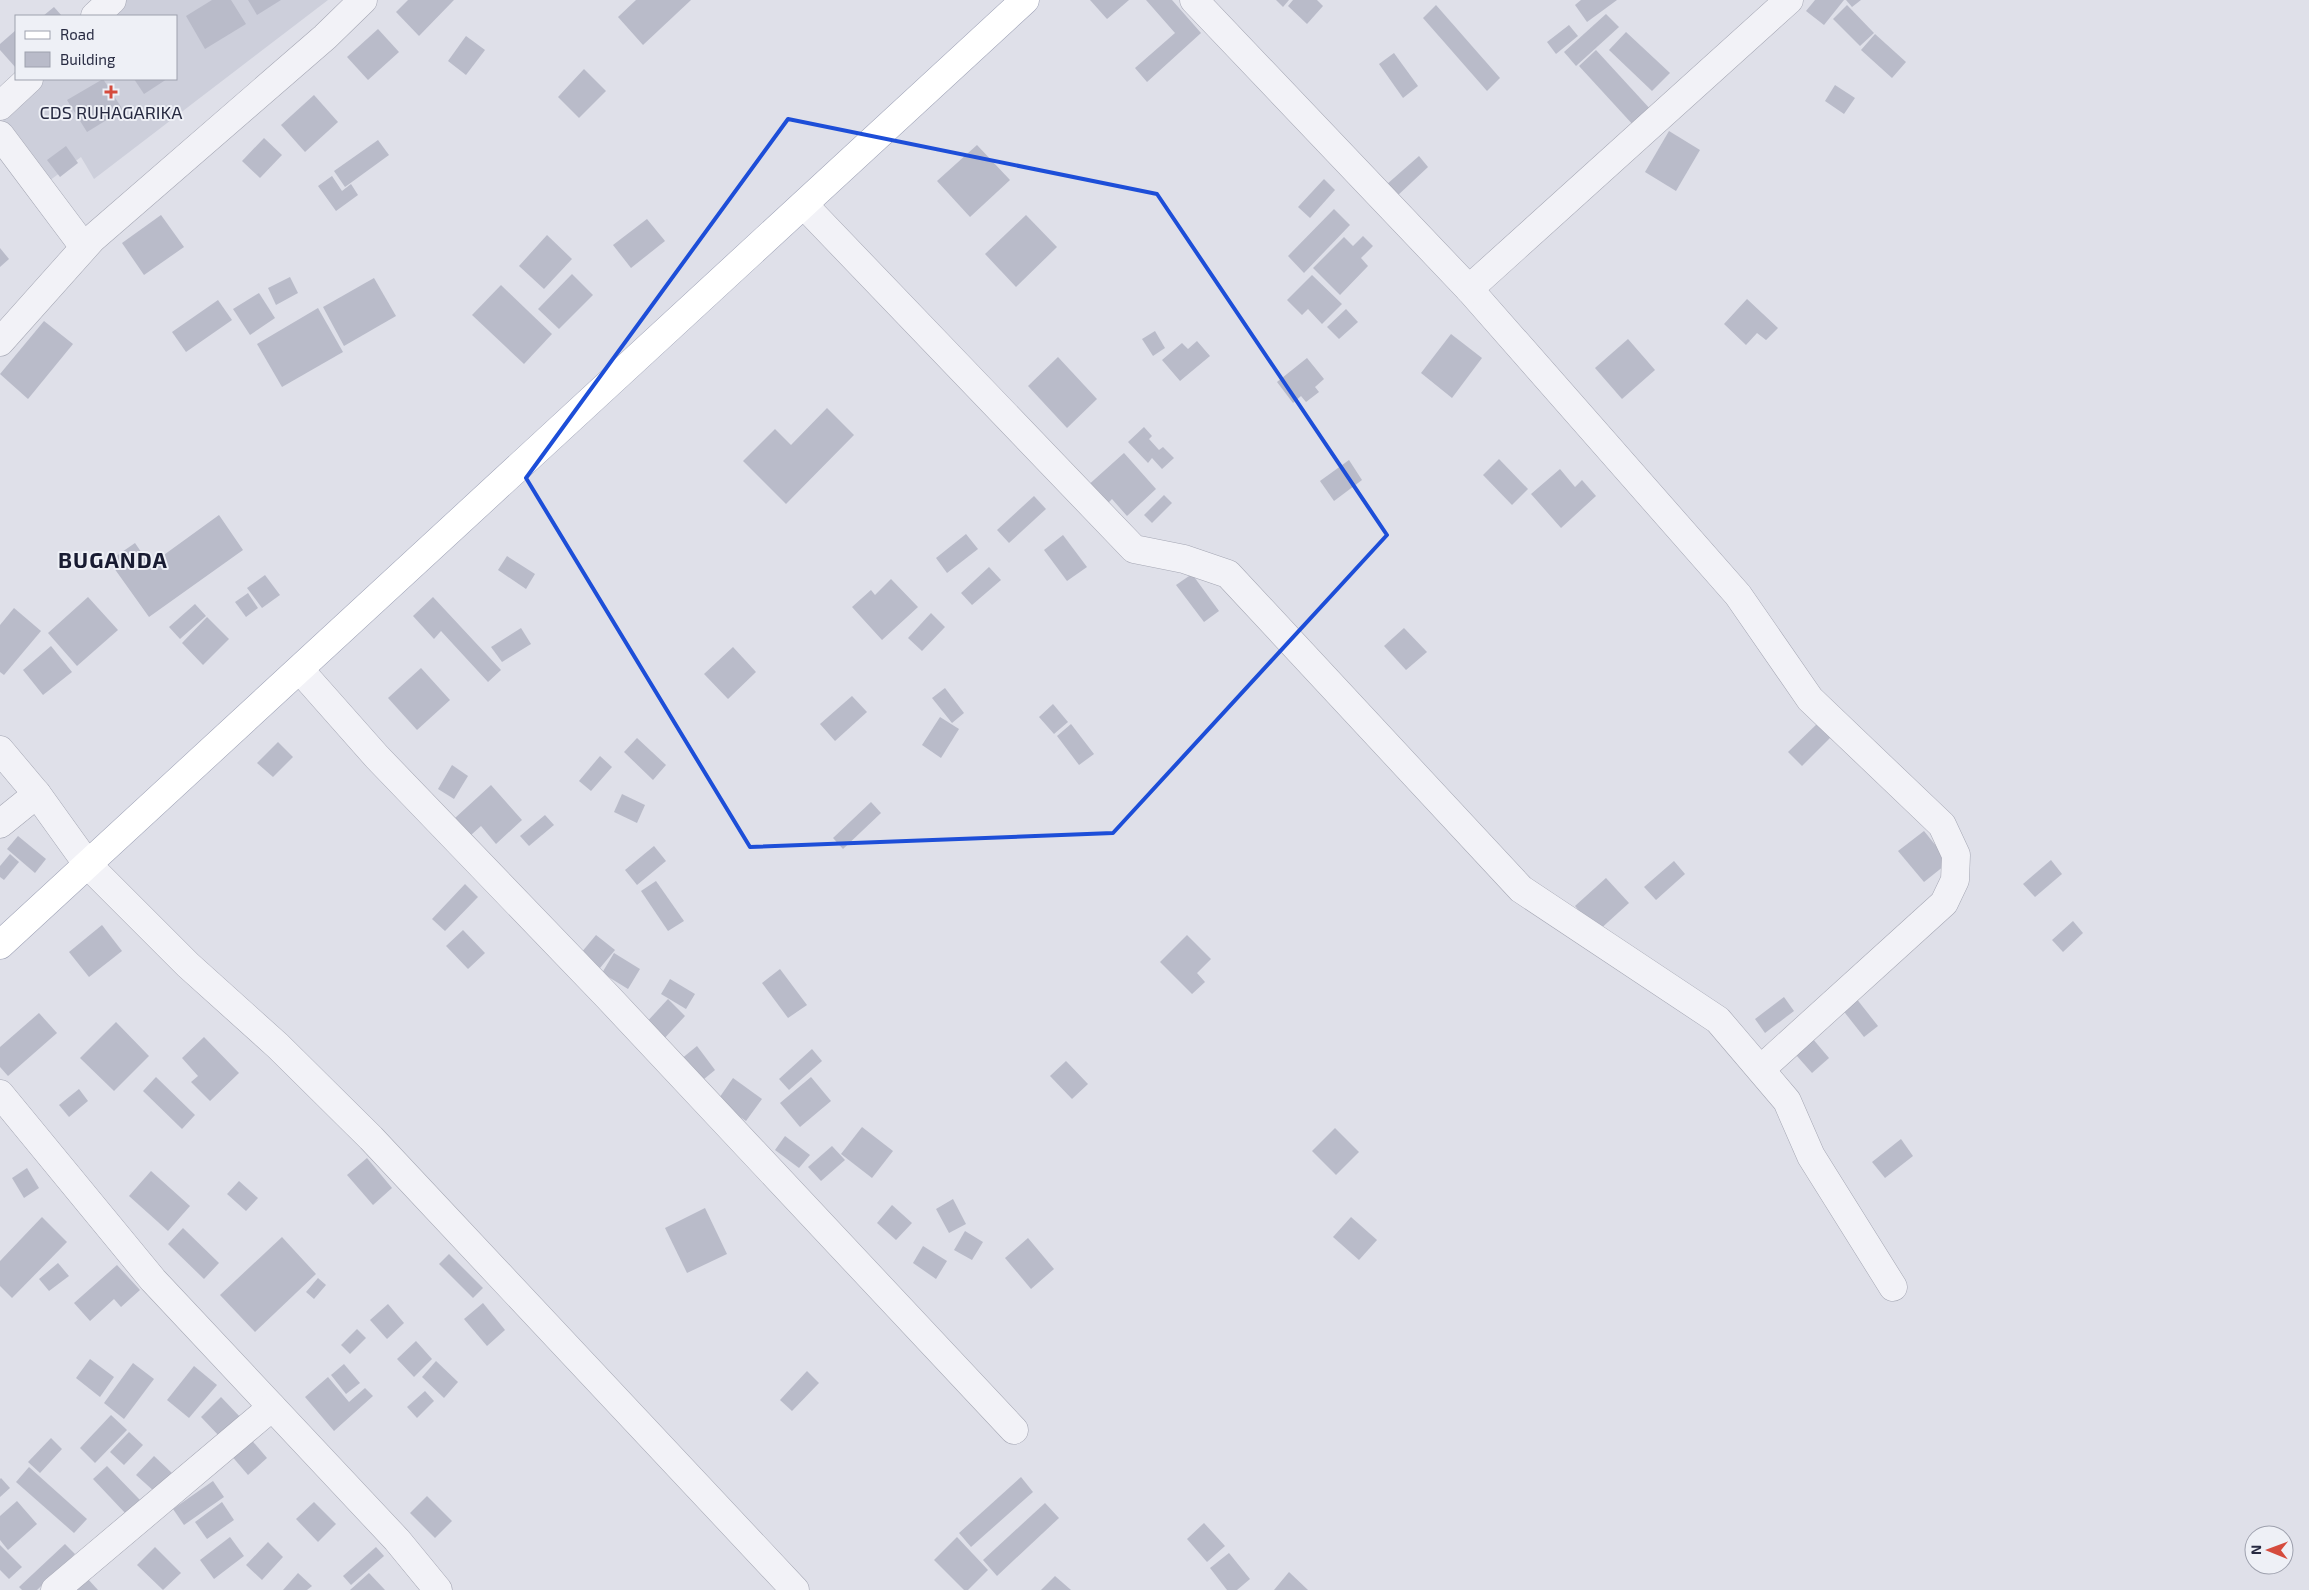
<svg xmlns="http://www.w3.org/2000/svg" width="2309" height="1590" viewBox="0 0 2309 1590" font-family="'Exo 2',sans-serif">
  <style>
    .built { fill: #cdcfdb }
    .building { fill: #b9bbc9 }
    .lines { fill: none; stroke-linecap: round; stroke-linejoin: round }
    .minor-casing { stroke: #a4a6b3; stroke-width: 29 }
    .major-casing { stroke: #9da1b5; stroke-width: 29 }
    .minor { stroke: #f2f2f7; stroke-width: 28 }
    .major { stroke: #fff; stroke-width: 28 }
    .marked { fill: none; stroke: #1d4ed8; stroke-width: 4; stroke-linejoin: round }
    .poi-dot { fill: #d54b3d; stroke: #eef0f6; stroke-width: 2 }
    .labels { text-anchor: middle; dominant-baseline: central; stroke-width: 4; stroke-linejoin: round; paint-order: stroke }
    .poi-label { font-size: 18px; fill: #272a41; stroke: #eef0f6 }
    .district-label { font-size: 22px; font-weight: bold; letter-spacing: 1px; fill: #191c32; stroke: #eef0f6 }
  </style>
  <rect width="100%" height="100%" fill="#dfe0e9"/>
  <polygon class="built" points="112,0 328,0 94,179 81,157 45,184 0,116 29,79 176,79 176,16 95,16"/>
  <g class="building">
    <polygon points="212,0 231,0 246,24 205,49 186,16"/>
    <polygon points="248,0 281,0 257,15"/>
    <polygon points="408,0 454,0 419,36 396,12"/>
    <polygon points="636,0 691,0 643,45 618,17"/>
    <polygon points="1090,0 1129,0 1107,19"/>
    <polygon points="1146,0 1172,0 1201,33 1147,82 1135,68 1175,33"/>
    <polygon points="1276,0 1289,0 1283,7"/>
    <polygon points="1293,0 1317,0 1323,6 1307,24 1288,6"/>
    <polygon points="1581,0 1617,0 1587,22 1575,5"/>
    <polygon points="1815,0 1844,0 1824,25 1806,11"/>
    <polygon points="1846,0 1861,0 1852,7"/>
    <polygon points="1436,5 1500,78 1487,91 1423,18"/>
    <polygon points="1847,5 1874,33 1860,46 1833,19"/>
    <polygon points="54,7 62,16 43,16"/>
    <polygon points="1606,14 1619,27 1576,66 1564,52"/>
    <polygon points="1569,25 1578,36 1556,54 1547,42"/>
    <polygon points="378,29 399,52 368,80 347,57"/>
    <polygon points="16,30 16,68 0,50 0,44"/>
    <polygon points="1626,32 1670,73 1652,91 1609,50"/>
    <polygon points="1875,34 1906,62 1892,78 1861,50"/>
    <polygon points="466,36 485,50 466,75 448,61"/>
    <polygon points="1596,50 1652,111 1635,127 1579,66"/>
    <polygon points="1394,53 1418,86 1403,98 1379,64"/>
    <polygon points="584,69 606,91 579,118 558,97"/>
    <polygon points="103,79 123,110 87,132 67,100"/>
    <polygon points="134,79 167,79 144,94"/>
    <polygon points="1835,85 1855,98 1844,114 1825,101"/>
    <polygon points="314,95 338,122 305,152 281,125"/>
    <polygon points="1669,131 1700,150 1676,191 1645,172"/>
    <polygon points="264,138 282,155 260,178 242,161"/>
    <polygon points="378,140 389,155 345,187 334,171"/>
    <polygon points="977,145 1010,180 970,217 937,181"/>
    <polygon points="66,146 78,163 60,177 47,160"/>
    <polygon points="1419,156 1428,167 1396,197 1386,185"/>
    <polygon points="332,176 342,191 351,184 358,195 336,211 318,186"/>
    <polygon points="1324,179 1335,190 1310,218 1298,207"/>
    <polygon points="1334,209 1350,225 1304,273 1288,256"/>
    <polygon points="161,215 184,247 144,275 122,243"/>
    <polygon points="1026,215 1057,247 1016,287 985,254"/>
    <polygon points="647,219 665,241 631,268 613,245"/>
    <polygon points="547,235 572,259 544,289 519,266"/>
    <polygon points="1363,236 1373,246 1361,258 1368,266 1340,295 1313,268 1344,237 1353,246"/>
    <polygon points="0,248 9,259 0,267"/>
    <polygon points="572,274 593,295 559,329 538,309"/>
    <polygon points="1312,275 1342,304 1322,324 1308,309 1302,315 1287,300"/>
    <polygon points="290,277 298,293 276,305 268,288"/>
    <polygon points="374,278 396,316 344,346 323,307"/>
    <polygon points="501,285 552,334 524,364 472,315"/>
    <polygon points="259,293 275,318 250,335 233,309"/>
    <polygon points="1747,299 1778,328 1766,340 1757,333 1746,345 1724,324"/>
    <polygon points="218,300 232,320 186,352 172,332"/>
    <polygon points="318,308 343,352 282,387 257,344"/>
    <polygon points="1346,309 1358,322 1339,339 1327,327"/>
    <polygon points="44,321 73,344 28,399 0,374"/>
    <polygon points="1155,331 1165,348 1153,356 1142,339"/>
    <polygon points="1451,334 1482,358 1452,398 1421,373"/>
    <polygon points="1628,339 1655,370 1622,399 1595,368"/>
    <polygon points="1197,341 1210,356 1180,381 1162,360 1182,343 1188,349"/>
    <polygon points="1058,357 1097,399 1067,428 1028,386"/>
    <polygon points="1307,358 1324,379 1315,387 1319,392 1306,402 1301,396 1293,403 1277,382"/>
    <polygon points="827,408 854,435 786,504 743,461 775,429 791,445"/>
    <polygon points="1144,427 1152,436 1149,439 1159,450 1163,447 1174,458 1162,469 1152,458 1148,463 1128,442"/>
    <polygon points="1124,453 1156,489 1127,516 1112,499 1103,508 1085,488"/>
    <polygon points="1499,459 1528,489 1512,505 1483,475"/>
    <polygon points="1349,460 1362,480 1334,501 1320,481"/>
    <polygon points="1560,469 1575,487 1582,480 1596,496 1561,528 1531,494"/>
    <polygon points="1164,495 1172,503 1152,523 1144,515"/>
    <polygon points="1034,496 1046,509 1009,543 997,530"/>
    <polygon points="219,515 243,550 149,617 109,561 135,543 150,565"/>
    <polygon points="966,534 978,549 947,573 936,558"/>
    <polygon points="1063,535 1087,567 1067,581 1044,550"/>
    <polygon points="507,556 535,574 526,589 498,570"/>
    <polygon points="989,567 1001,580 972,605 961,593"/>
    <polygon points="1192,574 1219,611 1204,622 1176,585"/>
    <polygon points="265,575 280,595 262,608 247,588"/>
    <polygon points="891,579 918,607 882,640 852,607 871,590 875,595"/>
    <polygon points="248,593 258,608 246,617 235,602"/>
    <polygon points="88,597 118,630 77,666 48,633"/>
    <polygon points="433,597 501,670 488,682 441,631 434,639 413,616"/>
    <polygon points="195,604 206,616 180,639 169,627"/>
    <polygon points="14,608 41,631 4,675 0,672 0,625"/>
    <polygon points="931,613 945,627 922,651 908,638"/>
    <polygon points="207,617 229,639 203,665 182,643"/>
    <polygon points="521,628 531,644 502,662 491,647"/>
    <polygon points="1404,628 1427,652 1406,670 1384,646"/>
    <polygon points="51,646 72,672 43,695 23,670"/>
    <polygon points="733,647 756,672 728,699 704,674"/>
    <polygon points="421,668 450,700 417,730 388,698"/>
    <polygon points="945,688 964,713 952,723 932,698"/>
    <polygon points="852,696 867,712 835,741 820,724"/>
    <polygon points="1053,704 1068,722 1054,734 1039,717"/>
    <polygon points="940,717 959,729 941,758 922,745"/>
    <polygon points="1821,720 1834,734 1802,766 1788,752"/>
    <polygon points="1071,724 1094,754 1079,765 1057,736"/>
    <polygon points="637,738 666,765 653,780 624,752"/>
    <polygon points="278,742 293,757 273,777 257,763"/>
    <polygon points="600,756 612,767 591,791 579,781"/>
    <polygon points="452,765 468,776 454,799 438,789"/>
    <polygon points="491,785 522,820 496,844 481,826 471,835 455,818"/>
    <polygon points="622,794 645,805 637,823 614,812"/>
    <polygon points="871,802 881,813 843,849 833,838"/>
    <polygon points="545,815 554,825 529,846 520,836"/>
    <polygon points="1924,831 1949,862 1924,882 1898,851"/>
    <polygon points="18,836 46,859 35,873 7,849"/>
    <polygon points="654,846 666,861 637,885 625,870"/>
    <polygon points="10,854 19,862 4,880 0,877 0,866"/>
    <polygon points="2051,860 2062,874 2035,897 2023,884"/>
    <polygon points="1674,861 1685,874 1656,900 1644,887"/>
    <polygon points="1606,878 1629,903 1597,932 1575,906"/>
    <polygon points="656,881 684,921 668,931 641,891"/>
    <polygon points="465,884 478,897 445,931 432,919"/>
    <polygon points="2073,921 2083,933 2063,952 2052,940"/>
    <polygon points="102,925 122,951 89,977 69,952"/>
    <polygon points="463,930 485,953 468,969 446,946"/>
    <polygon points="596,935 615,950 600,968 581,953"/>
    <polygon points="1187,935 1211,959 1197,973 1205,982 1192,994 1160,962"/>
    <polygon points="614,953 640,969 628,989 602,973"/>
    <polygon points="780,969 807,1005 788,1018 762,983"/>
    <polygon points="670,979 695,994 686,1009 661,994"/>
    <polygon points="1852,993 1878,1026 1864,1037 1838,1004"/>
    <polygon points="1784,997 1794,1011 1765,1033 1755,1019"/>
    <polygon points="668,999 685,1016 662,1041 644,1025"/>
    <polygon points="39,1013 57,1033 8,1076 0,1067 0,1047"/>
    <polygon points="116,1022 149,1056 114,1091 80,1058"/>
    <polygon points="1807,1032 1829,1058 1812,1073 1789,1047"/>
    <polygon points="204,1037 239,1073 210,1101 191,1082 198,1076 182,1058"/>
    <polygon points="697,1046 715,1070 698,1084 680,1060"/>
    <polygon points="812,1049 822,1061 789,1090 779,1079"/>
    <polygon points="1066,1061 1088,1084 1072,1099 1050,1076"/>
    <polygon points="156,1077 195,1115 182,1129 143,1091"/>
    <polygon points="811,1077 831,1101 800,1127 780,1103"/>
    <polygon points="733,1078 762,1099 746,1121 717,1101"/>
    <polygon points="79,1089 88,1101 69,1117 59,1105"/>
    <polygon points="862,1127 893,1151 872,1178 841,1154"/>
    <polygon points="1335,1128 1359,1152 1336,1175 1312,1151"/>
    <polygon points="785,1136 810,1155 799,1168 775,1150"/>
    <polygon points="1901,1139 1913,1156 1885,1178 1872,1162"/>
    <polygon points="832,1146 845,1160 821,1181 808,1167"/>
    <polygon points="367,1158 392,1188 373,1205 347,1175"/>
    <polygon points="27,1168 39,1188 24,1198 12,1178"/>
    <polygon points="151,1171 190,1206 168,1231 129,1196"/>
    <polygon points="239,1181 258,1198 246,1211 227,1194"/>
    <polygon points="953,1199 966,1224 949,1233 936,1209"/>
    <polygon points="892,1205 912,1223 896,1240 877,1223"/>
    <polygon points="705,1208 727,1254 687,1273 665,1228"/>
    <polygon points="42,1217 67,1242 12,1298 0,1286 0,1261"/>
    <polygon points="1351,1217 1377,1240 1359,1260 1333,1237"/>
    <polygon points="183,1228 219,1263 204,1279 168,1244"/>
    <polygon points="965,1231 983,1242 972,1260 954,1250"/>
    <polygon points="282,1237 316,1274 255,1332 220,1295"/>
    <polygon points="1028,1238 1054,1269 1031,1289 1005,1258"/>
    <polygon points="923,1246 947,1261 936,1279 913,1263"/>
    <polygon points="449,1254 483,1288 473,1298 439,1264"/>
    <polygon points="58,1263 69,1276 49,1291 39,1279"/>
    <polygon points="117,1265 140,1290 121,1307 114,1299 90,1321 74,1303"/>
    <polygon points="318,1278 326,1285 314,1299 306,1292"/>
    <polygon points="483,1303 505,1330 487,1346 464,1319"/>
    <polygon points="388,1304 404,1323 387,1339 370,1320"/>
    <polygon points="357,1329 366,1338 350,1354 341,1345"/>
    <polygon points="416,1341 432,1359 414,1377 397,1359"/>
    <polygon points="90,1359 114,1377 100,1397 76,1378"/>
    <polygon points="436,1361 458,1382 444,1398 422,1377"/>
    <polygon points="133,1363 154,1379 124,1419 104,1403"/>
    <polygon points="344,1364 360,1383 346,1394 331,1375"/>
    <polygon points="194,1366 217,1385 189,1418 167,1400"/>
    <polygon points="807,1371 819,1383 792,1411 780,1400"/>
    <polygon points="328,1377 349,1402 365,1388 373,1396 334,1431 305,1397"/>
    <polygon points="425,1391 434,1401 417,1418 407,1407"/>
    <polygon points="221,1397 242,1419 222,1439 201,1417"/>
    <polygon points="111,1415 127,1430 95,1463 80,1448"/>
    <polygon points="129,1432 143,1445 124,1465 110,1452"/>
    <polygon points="249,1437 267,1458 248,1475 230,1454"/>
    <polygon points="51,1438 62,1449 40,1473 28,1462"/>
    <polygon points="154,1456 173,1474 155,1492 136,1475"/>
    <polygon points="107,1466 140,1500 126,1514 93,1479"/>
    <polygon points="29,1467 87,1519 74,1533 16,1482"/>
    <polygon points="1021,1477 1033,1492 971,1547 959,1533"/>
    <polygon points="1,1478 10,1488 0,1497 0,1479"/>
    <polygon points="213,1481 224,1497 184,1525 173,1509"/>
    <polygon points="427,1496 452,1521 435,1538 410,1513"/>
    <polygon points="17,1501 37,1524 8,1550 0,1540 0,1516"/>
    <polygon points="222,1502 234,1520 207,1539 195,1522"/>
    <polygon points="314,1502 336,1524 318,1542 296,1519"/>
    <polygon points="1045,1503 1059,1518 997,1576 983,1560"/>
    <polygon points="1204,1523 1225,1546 1207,1562 1187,1539"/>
    <polygon points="230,1537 244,1556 214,1579 200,1560"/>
    <polygon points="957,1537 988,1570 968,1590 964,1590 934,1560"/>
    <polygon points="268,1542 283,1557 262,1580 246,1565"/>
    <polygon points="65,1544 75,1554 37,1590 22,1590 19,1587"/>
    <polygon points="0,1545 22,1567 9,1579 0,1570"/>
    <polygon points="155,1547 181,1573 163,1590 137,1565"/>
    <polygon points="376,1547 384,1556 351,1585 343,1576"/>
    <polygon points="1229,1553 1250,1579 1237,1590 1227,1590 1210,1568"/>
    <polygon points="1289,1572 1308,1590 1274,1590"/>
    <polygon points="298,1573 312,1586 307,1590 283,1590"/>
    <polygon points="369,1573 385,1590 350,1590"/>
    <polygon points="1055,1576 1071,1590 1041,1590"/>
    <polygon points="87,1578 98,1590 74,1590"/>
  </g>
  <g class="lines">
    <defs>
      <g id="minor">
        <polyline points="1194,0 1469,289 1738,595 1810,699 1942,825 1956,855 1955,880 1944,903 1761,1069"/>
        <polyline points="95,16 112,0"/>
        <polyline points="0,106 29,79"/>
        <polyline points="0,135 84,247"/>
        <polyline points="804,205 1134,549 1184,559 1228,574 1521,889 1718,1020 1787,1101 1811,1156 1893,1287"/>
        <polyline points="1469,289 1789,0"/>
        <polyline points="0,342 92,239 325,37 363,0"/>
        <polyline points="300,670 377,757 607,996 1014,1430"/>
        <polyline points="0,750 37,794 88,865 188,965 278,1046 371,1138 795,1590"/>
        <polyline points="0,824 37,794"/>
        <polyline points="0,1094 153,1280 397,1540 438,1590"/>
        <polyline points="55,1590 272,1407"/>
      </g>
      <polyline id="major" points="0,945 1025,0"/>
    </defs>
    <use href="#minor" class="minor-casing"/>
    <use href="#major" class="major-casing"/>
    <use href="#minor" class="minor"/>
    <use href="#major" class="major"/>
  </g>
  <path class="marked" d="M788 119 1157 194 1387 535 1113 833 750 847 526 478Z"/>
  <path class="poi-dot" d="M108.5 84.5h5v5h5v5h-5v5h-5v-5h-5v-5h5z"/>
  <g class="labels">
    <g class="poi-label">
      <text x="111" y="112">CDS RUHAGARIKA</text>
    </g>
    <g class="district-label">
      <text x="113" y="559">BUGANDA</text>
    </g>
  </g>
  <rect x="15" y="15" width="162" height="65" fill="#eef0f6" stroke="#9ea1ae"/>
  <rect x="25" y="31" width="25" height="8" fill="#ffffff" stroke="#9ea1ae"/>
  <text x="60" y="40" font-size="15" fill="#272a41">Road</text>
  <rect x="25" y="52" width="25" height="15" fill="#b9bbc9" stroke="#9ea1ae"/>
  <text x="60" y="65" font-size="15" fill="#272a41">Building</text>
  <g transform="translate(2269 1550) rotate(271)"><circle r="24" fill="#eef0f6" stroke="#9ea1ae"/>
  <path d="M0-4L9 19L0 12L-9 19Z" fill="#d54b3d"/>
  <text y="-8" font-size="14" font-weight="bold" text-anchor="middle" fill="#272a41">N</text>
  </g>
</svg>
